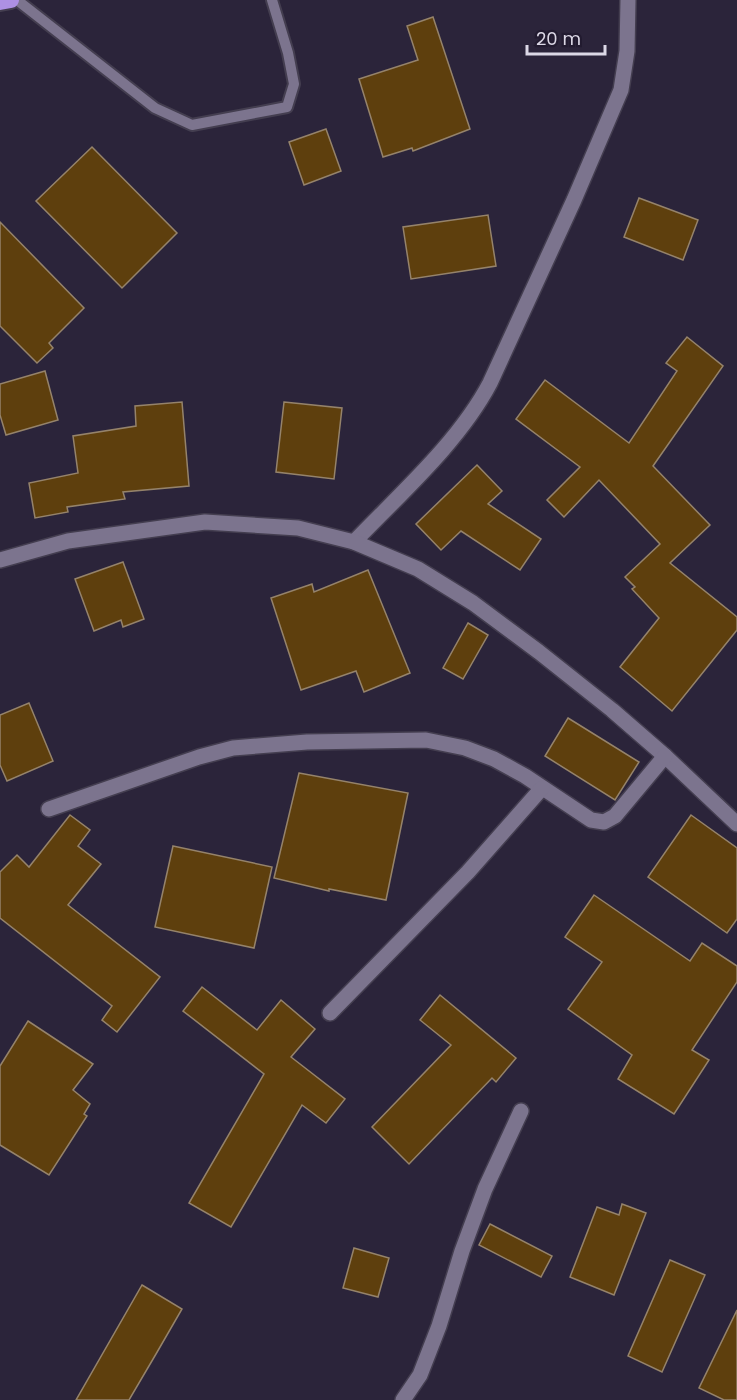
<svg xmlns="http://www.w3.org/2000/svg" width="737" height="1400" viewBox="0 0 737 1400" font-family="Poppins,sans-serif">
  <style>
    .building { fill: #5e3f0d; stroke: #95836b; stroke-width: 1.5 }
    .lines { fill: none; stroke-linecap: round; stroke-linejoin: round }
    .service-casing { stroke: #443e50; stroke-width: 14 }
    .minor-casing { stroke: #443e50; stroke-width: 18 }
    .trunk-casing { stroke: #443e50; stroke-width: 20 }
    .service { stroke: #7c748e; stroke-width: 10 }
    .minor { stroke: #7c748e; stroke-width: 15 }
    .trunk { stroke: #ad90e3; stroke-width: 16 }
  </style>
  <rect width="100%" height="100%" fill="#2b243a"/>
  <g class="building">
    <polygon points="433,17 470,129 413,151 412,148 383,157 359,79 418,60 407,26"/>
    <polygon points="326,129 341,171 304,185 289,142"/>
    <polygon points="92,147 177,233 122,288 36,201"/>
    <polygon points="639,198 698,220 683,260 624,237"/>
    <polygon points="488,215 496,266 411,279 403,227"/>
    <polygon points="0,222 84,308 49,343 53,348 37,363 0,326"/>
    <polygon points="687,337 723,366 653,466 710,525 670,563 737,617 737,630 672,711 620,667 659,618 632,589 635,587 625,577 660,544 599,480 564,517 547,500 580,467 516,419 545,380 629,443 677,371 666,363"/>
    <polygon points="45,371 58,420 6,435 0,415 0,384"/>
    <polygon points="182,402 189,486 123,492 125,499 67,507 68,512 35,518 29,483 78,473 73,436 136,426 135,406"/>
    <polygon points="284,402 342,408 334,479 276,472"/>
    <polygon points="477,465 502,491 488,504 541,539 520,570 461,531 441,550 416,524"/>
    <polygon points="123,562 144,619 123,627 121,620 94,631 75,579"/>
    <polygon points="368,570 410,673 364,692 356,671 301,690 271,598 312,584 314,592"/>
    <polygon points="468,623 488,635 463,679 443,668"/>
    <polygon points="29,703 53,761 7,781 0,765 0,715"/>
    <polygon points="568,718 639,762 615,800 545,756"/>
    <polygon points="299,773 408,793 386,900 329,889 329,891 274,878"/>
    <polygon points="70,815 90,830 78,846 101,864 68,905 160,977 117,1032 102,1020 112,1006 0,918 0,872 17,855 29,867"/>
    <polygon points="691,815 737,848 737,919 727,933 648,877"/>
    <polygon points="173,846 272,867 254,948 155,927"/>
    <polygon points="594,895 690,961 702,943 737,966 737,982 692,1050 709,1060 674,1114 618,1079 632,1055 568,1009 602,962 565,937"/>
    <polygon points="202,987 257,1030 281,1000 315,1029 291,1057 345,1099 326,1123 302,1105 231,1227 189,1203 264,1074 183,1011"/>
    <polygon points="440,995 516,1058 496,1082 492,1078 409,1164 372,1127 451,1045 420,1020"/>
    <polygon points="28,1021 93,1064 73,1090 90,1104 84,1114 87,1116 49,1175 0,1145 0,1066"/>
    <polygon points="622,1204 646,1213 614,1295 570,1277 597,1207 619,1215"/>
    <polygon points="490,1224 552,1256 541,1277 479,1245"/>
    <polygon points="354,1248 389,1258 378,1297 343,1288"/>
    <polygon points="670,1260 705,1275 662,1372 628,1356"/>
    <polygon points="142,1285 182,1309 156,1354 129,1400 76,1400"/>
    <polygon points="737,1310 737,1400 724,1400 699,1388"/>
  </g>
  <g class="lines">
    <defs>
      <polyline id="service" points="17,0 155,108 192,125 287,107 294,84 288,53 272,0"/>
      <g id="minor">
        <path d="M354 542C400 494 459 442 490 383L574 200 621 90 627 51 628 0"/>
        <polyline points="0,560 68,541 205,522 298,528 354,542 418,569 473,603 539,652 612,710 665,756 737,824"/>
        <polyline points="49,809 199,757 233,748 307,742 426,740 465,748 494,759 525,776 591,820 604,822 615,816 665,756"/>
        <polyline points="330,1013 468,872 542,788"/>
        <polyline points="403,1400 420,1375 439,1326 462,1251 485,1189 521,1111"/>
      </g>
      <polyline id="trunk" points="0,2 11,0"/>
    </defs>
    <use href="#service" class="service-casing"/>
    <use href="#minor" class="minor-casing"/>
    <use href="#trunk" class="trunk-casing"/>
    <use href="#service" class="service"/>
    <use href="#minor" class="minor"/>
    <use href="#trunk" class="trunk"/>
  </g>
  <path d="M527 45v9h78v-9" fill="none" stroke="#dcd8e6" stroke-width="3"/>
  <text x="536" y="45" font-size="18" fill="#dcd8e6" stroke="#221b30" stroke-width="4.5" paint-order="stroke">20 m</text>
</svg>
